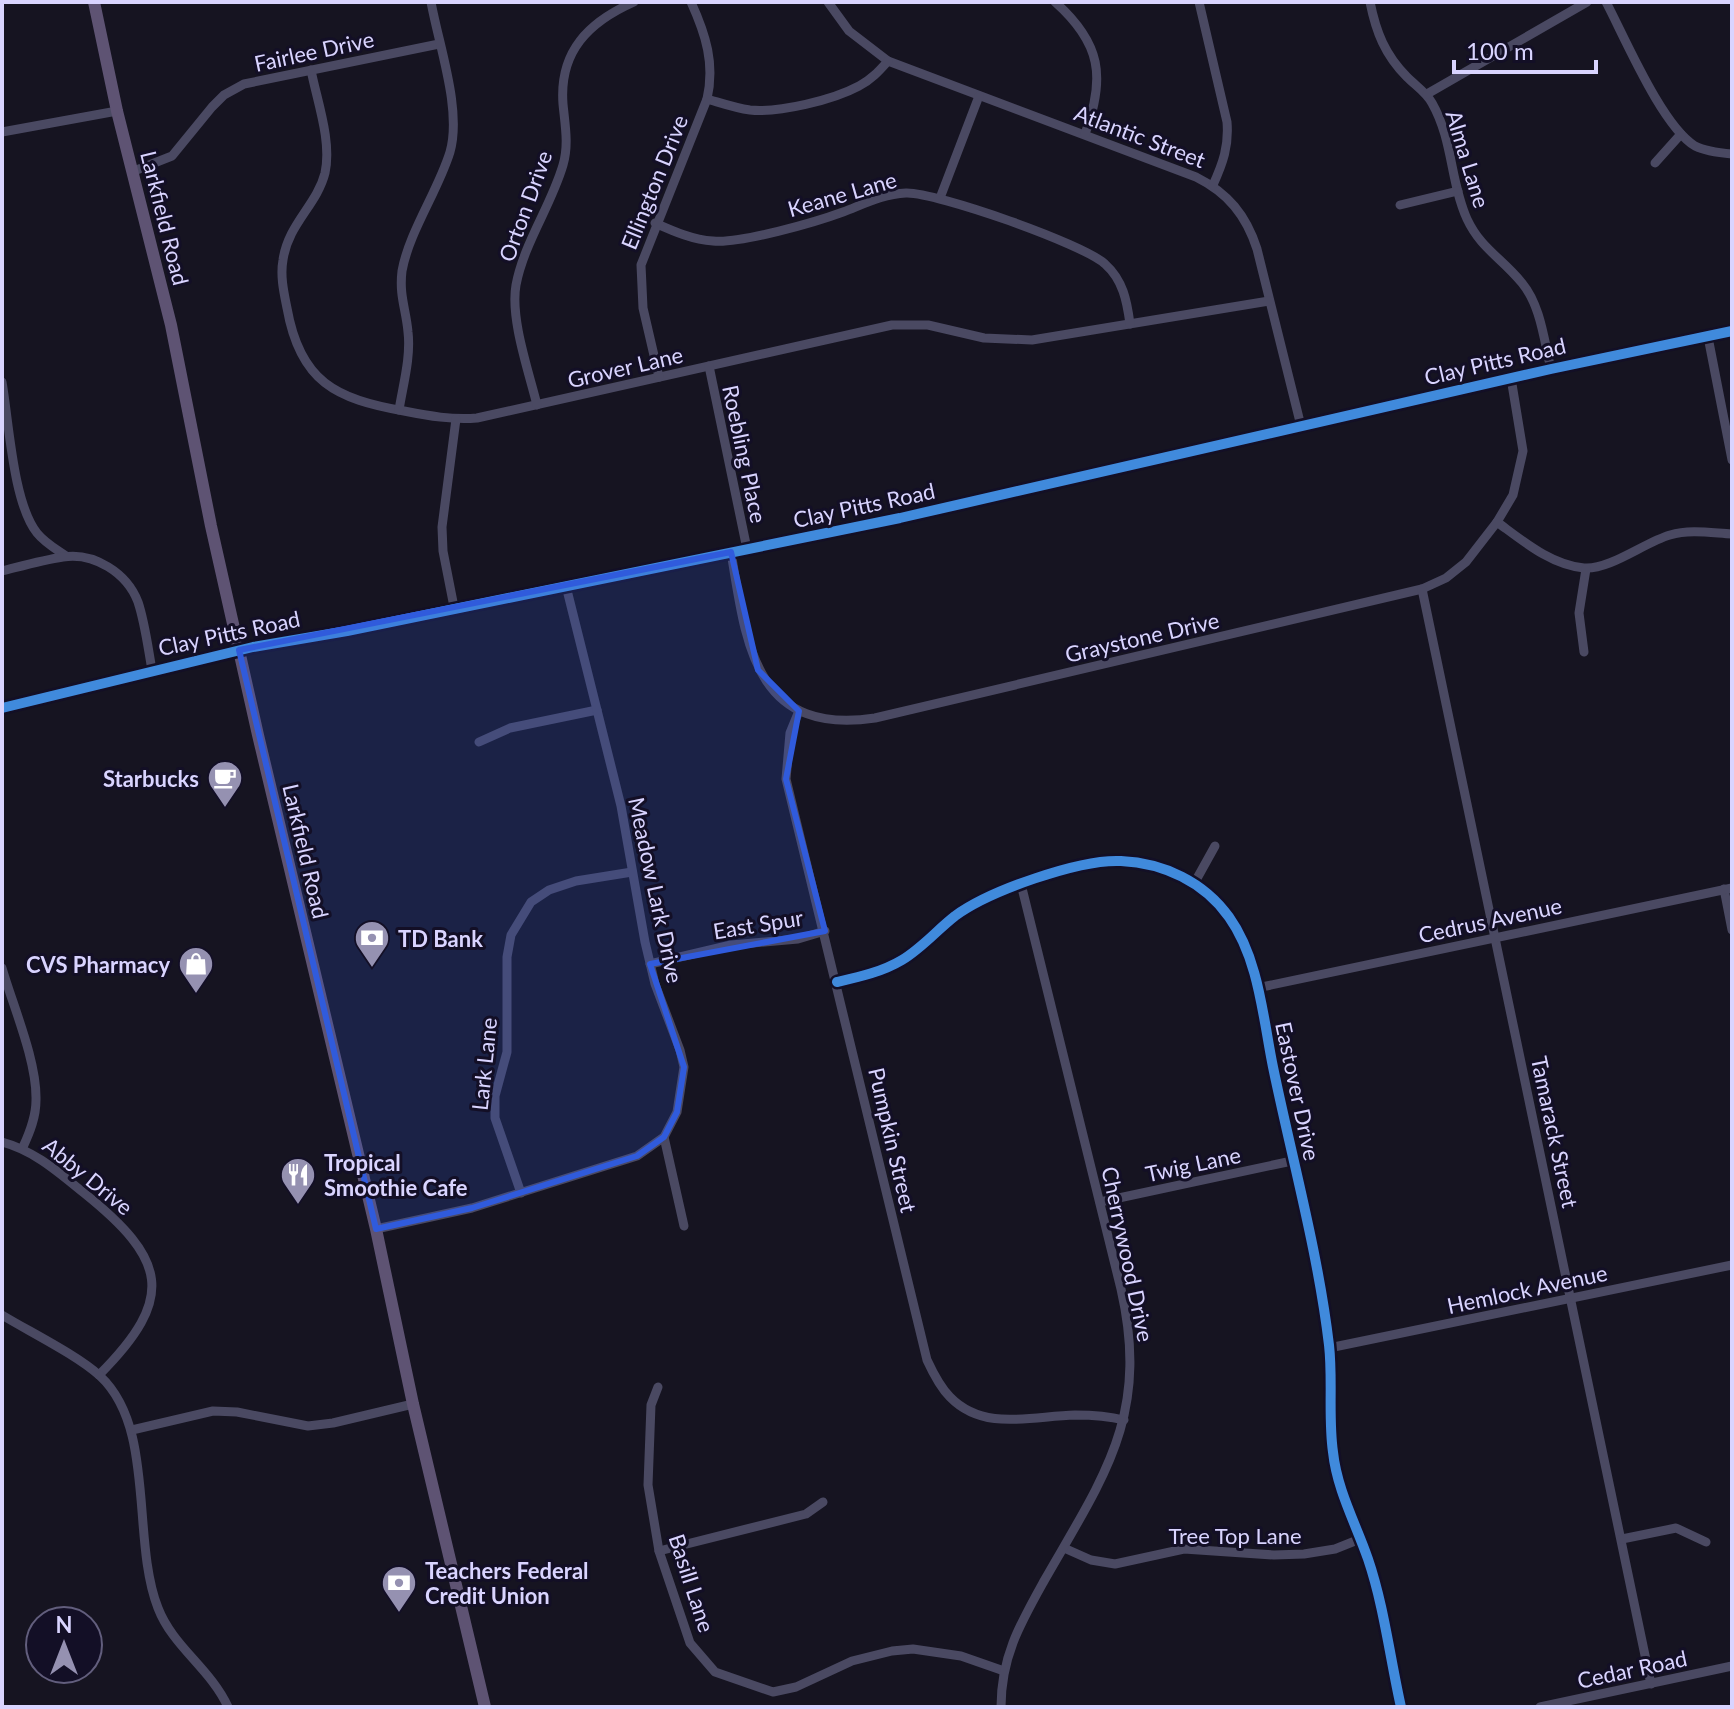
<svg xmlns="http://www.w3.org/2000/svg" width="1734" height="1709" viewBox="0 0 1734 1709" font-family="Lato,sans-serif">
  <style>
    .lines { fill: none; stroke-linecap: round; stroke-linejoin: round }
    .minor { stroke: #4a4962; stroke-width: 9 }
    .major { stroke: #5e5373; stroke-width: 12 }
    .cycleway-casing { stroke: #130f26; stroke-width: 15 }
    .cycleway { stroke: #408adc; stroke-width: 10 }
    .marked { fill: #305bdc; fill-opacity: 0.2; stroke: #305bdc; stroke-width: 6; stroke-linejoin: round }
    .labels { text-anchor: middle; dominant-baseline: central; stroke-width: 6; stroke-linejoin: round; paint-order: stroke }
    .street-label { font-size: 22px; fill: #d9d4ff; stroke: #130f26 }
    .poi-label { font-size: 22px; font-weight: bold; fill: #d9d4ff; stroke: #130f26; text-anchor: start }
  </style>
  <rect width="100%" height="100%" fill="#161421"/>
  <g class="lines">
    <g class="minor">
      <path d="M828 2 849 31 888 61 1196 177C1228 193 1246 215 1257 249L1301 426"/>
      <path d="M1055 2C1101 43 1106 77 1085 134"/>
      <path d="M1199 2 1227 122C1229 146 1223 163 1213 185"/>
      <path d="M1370 2C1376 32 1385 55 1407 77 1416 86 1426 92 1432 103 1453 140 1450 181 1467 219 1481 249 1502 258 1522 283 1541 306 1544 341 1551 369"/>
      <path d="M1606 2C1625 38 1662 126 1695 146 1705 151 1721 153 1732 154"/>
      <path d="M311 70C317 101 332 141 325 173 317 205 288 224 283 260 280 276 284 293 287 308 300 382 336 399 404 411 429 416 452 420 477 418L892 325H928L984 338 1032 340 1269 301"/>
      <polyline points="1427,94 1587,2"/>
      <path d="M707 99C721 103 735 108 750 110 779 113 833 100 859 86 871 80 879 71 888 61"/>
      <polyline points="2,132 117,111"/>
      <polyline points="1655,163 1681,134"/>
      <polyline points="134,171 172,156 212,107 224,95 244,84 439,44"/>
      <polyline points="940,198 979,96"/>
      <polyline points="1400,205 1458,191"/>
      <path d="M655 223C673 231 693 240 713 241 740 244 816 222 843 212 864 204 883 194 906 193 936 192 1084 244 1105 264 1123 280 1127 301 1130 324"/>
      <polyline points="1708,337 1732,460"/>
      <polyline points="709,366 747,549"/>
      <path d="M659 377 643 308 641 265 707 99C715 64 706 35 691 2"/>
      <path d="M2 382C9 422 13 503 37 533 45 543 56 549 66 556"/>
      <path d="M537 405C529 372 510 319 516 285 524 243 551 206 563 165 569 145 565 125 563 104 559 51 589 22 634 2"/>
      <path d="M399 410C403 385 411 357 408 332 406 309 399 296 402 271 409 232 438 191 450 152 462 110 439 46 431 2"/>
      <path d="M1497 522C1523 541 1551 565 1584 568 1610 570 1645 542 1670 535 1690 529 1712 533 1732 534"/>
      <path d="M731 552C746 643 754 736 875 718L1422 589 1446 578 1466 562 1497 522 1513 495 1523 451 1511 378"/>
      <path d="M2 571C22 566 43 560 63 557 94 552 127 573 138 602 145 623 148 648 152 670"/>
      <polyline points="1422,589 1651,1684"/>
      <polyline points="454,607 443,551 442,527 456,419"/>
      <polyline points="1584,652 1579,613 1586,569"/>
      <polyline points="2,708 253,647 347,631 900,518 1551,369 1732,331"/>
      <path d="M799 711 790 733 786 779 927 1360C933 1373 940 1387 950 1397 984 1432 1032 1416 1075 1415 1092 1415 1108 1416 1124 1420"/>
      <polyline points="479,742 510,728 597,710"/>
      <polyline points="1195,882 1215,846"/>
      <polyline points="1724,889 1732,930"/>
      <polyline points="650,964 731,945 798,939 825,931"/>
      <path d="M2 968C13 1006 37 1061 36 1100 36 1117 30 1132 23 1147"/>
      <path d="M837 982C859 977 882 972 902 960 922 948 937 930 955 916 989 891 1079 859 1121 861 1164 863 1204 882 1229 917 1259 959 1263 1018 1273 1067 1292 1159 1318 1252 1329 1345 1333 1380 1328 1417 1333 1452 1337 1490 1356 1524 1368 1559 1384 1606 1390 1658 1401 1707"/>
      <polyline points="1257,988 1732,888"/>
      <polyline points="664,1137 684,1226"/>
      <path d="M2 1142C35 1151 58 1172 84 1193 166 1259 177 1297 99 1375"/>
      <polyline points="521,1193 495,1118 495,1096 507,1052 507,957 511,935 531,902 549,890 576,881 632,872"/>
      <polyline points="1100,1202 1292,1161"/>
      <polyline points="376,1229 472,1208 637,1156 664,1137 677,1112 684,1067 680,1050 655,984 645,942 621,806 566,586"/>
      <path d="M2 1315C30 1332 77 1355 100 1376 156 1428 131 1539 158 1608 173 1647 210 1668 228 1707"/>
      <polyline points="1329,1348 1732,1265"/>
      <polyline points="658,1387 651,1405 648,1485 659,1551 690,1643 715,1672 773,1692 796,1687 852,1661 892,1651 913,1649 961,1656 1004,1671"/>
      <polyline points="132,1430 213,1411 237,1412 308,1426 333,1423 413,1404"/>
      <polyline points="1622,1539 1676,1528 1706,1542"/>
      <polyline points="1064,1548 1091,1560 1115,1564 1184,1549 1274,1555 1304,1554 1335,1549 1360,1539"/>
      <polyline points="659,1551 806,1514 823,1502"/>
      <path d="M1001 1707C1001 1657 1020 1624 1044 1581 1104 1476 1150 1416 1121 1289L1021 884"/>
      <polyline points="1540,1707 1732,1666"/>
    </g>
    <polyline class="major" points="94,2 117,111 171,325 211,526 258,735 376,1229 413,1404 485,1707"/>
    <defs>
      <g id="cycleway">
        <polyline points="2,708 253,647 347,631 900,518 1551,369 1732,331"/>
        <path d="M837 982C859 977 882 972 902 960 922 948 937 930 955 916 989 891 1079 859 1121 861 1164 863 1204 882 1229 917 1259 959 1263 1018 1273 1067 1292 1159 1318 1252 1329 1345 1333 1380 1328 1417 1333 1452 1337 1490 1356 1524 1368 1559 1384 1606 1390 1658 1401 1707"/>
      </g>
    </defs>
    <use href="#cycleway" class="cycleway-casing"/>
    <use href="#cycleway" class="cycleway"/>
  </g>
  <path class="marked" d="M731 552 758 670 799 711 786 779 825 931 650 964 684 1067 677 1112 664 1137 637 1156 472 1208 376 1229 239 650Z"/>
  <defs>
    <symbol id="cafe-pin" viewBox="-11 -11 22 30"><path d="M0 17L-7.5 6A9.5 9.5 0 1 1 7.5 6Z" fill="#9591b1" stroke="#130f26"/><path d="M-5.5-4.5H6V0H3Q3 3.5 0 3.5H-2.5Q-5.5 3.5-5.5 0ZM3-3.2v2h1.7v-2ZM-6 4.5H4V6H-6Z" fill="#fff"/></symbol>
    <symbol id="bank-pin" viewBox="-11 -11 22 30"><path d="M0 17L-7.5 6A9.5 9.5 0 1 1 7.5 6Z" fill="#9591b1" stroke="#130f26"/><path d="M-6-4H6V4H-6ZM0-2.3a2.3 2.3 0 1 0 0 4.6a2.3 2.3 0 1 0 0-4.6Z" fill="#fff"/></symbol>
    <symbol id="shop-pin" viewBox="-11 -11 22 30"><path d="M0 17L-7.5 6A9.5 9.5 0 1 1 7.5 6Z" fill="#9591b1" stroke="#130f26"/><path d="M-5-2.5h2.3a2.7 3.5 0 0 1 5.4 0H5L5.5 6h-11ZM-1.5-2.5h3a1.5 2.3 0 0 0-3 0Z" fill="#fff"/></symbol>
    <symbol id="restaurant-pin" viewBox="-11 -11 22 30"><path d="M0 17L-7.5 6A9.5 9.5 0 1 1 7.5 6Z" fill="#9591b1" stroke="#130f26"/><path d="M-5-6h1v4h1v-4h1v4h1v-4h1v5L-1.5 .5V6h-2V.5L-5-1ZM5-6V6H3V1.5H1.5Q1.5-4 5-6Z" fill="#fff"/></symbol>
  </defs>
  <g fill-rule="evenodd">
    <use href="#cafe-pin" x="205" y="758" width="40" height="54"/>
    <use href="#bank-pin" x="352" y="918" width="40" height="54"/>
    <use href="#shop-pin" x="176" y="944" width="40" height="54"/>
    <use href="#restaurant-pin" x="278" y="1155" width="40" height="54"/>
    <use href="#bank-pin" x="379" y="1563" width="40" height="54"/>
  </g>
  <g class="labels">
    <g class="street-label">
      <text transform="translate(314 51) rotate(-12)">Fairlee Drive</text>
      <text transform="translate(1140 136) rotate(21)">Atlantic Street</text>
      <text transform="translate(1468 159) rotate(73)">Alma Lane</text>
      <text transform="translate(654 182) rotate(-68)">Ellington Drive</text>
      <text transform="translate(842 194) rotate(-16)">Keane Lane</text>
      <text transform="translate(525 206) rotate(-70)">Orton Drive</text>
      <text transform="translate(165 218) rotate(76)">Larkfield Road</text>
      <text transform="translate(1495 361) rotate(-13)">Clay Pitts Road</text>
      <text transform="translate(625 367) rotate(-13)">Grover Lane</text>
      <text transform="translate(745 454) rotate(78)">Roebling Place</text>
      <text transform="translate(864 505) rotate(-12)">Clay Pitts Road</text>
      <text transform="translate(229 633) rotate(-12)">Clay Pitts Road</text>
      <text transform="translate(1142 637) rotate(-13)">Graystone Drive</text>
      <text transform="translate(306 851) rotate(77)">Larkfield Road</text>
      <text transform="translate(656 890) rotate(78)">Meadow Lark Drive</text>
      <text transform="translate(1490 920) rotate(-12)">Cedrus Avenue</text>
      <text transform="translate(758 924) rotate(-9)">East Spur</text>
      <text transform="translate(484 1064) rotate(-84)">Lark Lane</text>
      <text transform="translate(1298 1091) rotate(78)">Eastover Drive</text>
      <text transform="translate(1555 1132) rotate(78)">Tamarack Street</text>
      <text transform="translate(893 1140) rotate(77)">Pumpkin Street</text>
      <text transform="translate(1193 1164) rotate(-12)">Twig Lane</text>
      <text transform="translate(88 1176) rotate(39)">Abby Drive</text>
      <text transform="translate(1128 1254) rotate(78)">Cherrywood Drive</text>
      <text transform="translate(1527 1289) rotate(-12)">Hemlock Avenue</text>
      <text x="1235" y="1535">Tree Top Lane</text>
      <text transform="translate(692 1583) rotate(72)">Basill Lane</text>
      <text transform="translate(1632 1669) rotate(-12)">Cedar Road</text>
    </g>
    <g class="poi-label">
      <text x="199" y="778" text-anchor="end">Starbucks</text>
      <text x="398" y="938">TD Bank</text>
      <text x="170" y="964" text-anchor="end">CVS Pharmacy</text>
      <text x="324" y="1162">Tropical<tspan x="324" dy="25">Smoothie Cafe</tspan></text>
      <text x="425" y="1570">Teachers Federal<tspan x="425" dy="25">Credit Union</tspan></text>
    </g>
  </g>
  <rect width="1734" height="1709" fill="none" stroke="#d9d4ff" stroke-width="8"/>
  <g transform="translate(64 1645)"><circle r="38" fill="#130f26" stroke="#625e7d" stroke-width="2"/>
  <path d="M0-6L14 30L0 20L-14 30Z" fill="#9591b1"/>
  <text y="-12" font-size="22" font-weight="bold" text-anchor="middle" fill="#d9d4ff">N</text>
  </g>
  <path d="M1454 60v12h142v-12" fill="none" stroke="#d9d4ff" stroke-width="4"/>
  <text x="1466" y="60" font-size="24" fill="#d9d4ff" stroke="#130f26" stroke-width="6" paint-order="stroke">100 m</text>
</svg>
